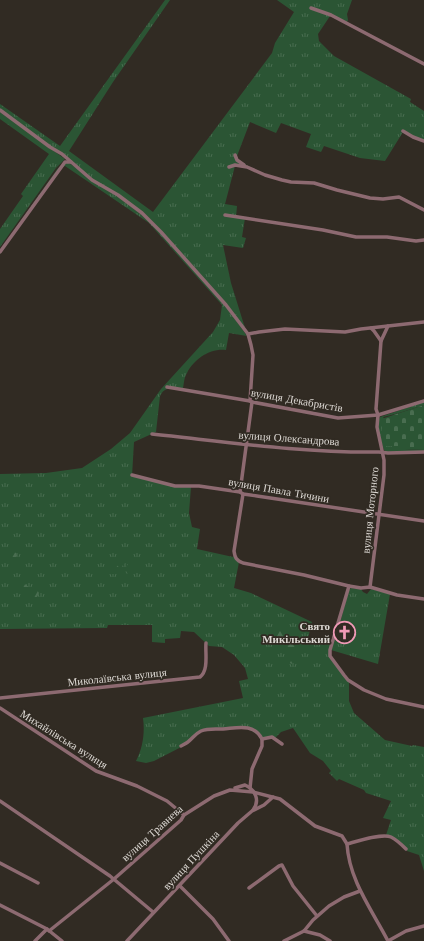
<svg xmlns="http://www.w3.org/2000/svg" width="424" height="941" viewBox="0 0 424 941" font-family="'Libre Baskerville',serif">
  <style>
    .grass { fill: url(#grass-tufts) }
    .forest { fill: url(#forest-firs) }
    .cemetery { fill: url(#cemetery-stones) }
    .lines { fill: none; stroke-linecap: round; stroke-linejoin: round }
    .minor { stroke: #8d6a71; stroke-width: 3.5 }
    .labels { text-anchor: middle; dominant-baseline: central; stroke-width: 3.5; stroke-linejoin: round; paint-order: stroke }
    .street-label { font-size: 11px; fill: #ddd9d4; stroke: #312b23 }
    .poi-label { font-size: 11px; font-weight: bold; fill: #ddd9d4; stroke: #312b23; text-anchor: end }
  </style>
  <defs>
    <pattern id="grass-tufts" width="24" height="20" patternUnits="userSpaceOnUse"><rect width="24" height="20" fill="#2b5534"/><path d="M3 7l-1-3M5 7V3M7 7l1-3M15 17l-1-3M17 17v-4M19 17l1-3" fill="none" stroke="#496d50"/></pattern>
    <pattern id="forest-firs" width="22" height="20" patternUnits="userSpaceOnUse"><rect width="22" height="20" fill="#2b5534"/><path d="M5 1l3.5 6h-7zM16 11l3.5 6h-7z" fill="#496d50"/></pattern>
    <pattern id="cemetery-stones" width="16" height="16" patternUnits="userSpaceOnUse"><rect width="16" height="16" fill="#2b5534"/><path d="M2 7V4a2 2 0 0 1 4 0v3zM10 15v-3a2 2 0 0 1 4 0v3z" fill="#496d50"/></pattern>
  </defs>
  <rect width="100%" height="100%" fill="#312b23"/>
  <g class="grass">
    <polygon points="165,0 170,0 113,82 69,151 153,212 272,53 275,43 294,12 277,0 352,0 347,14 348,20 346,24 330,16 318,34 319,41 334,56 411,99 410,102 424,111 424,142 403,132 385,161 360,158 324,146 321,152 306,147 311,134 281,123 276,133 250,122 237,156 238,159 248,166 235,166 225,204 237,206 236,217 245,218 242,237 246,238 243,248 223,245 231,283 245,328 142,212 103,187 0,109 0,104 60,146"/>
    <polygon points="0,112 65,159 56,168 0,247 0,229 23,196 21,194 49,154 0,119"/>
    <path d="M65 163H69L113 193 151 222 225 305 247 336 229 333 226 350C210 348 194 359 187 373 184 377 184 384 183 388 173 388 165 386 160 396L156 432 134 442 132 476 175 486 191 487 189 513 192 527 200 529 197 549 233 557 234 556 239 562 234 588 251 593 312 622 307 642 316 644 318 638 332 642 329 654 349 682V701L354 713 385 740 412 746 413 745 424 747V871L419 855 407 851V849L386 835 391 820 383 818 391 801 366 793 364 790 339 779 337 781 329 773 331 771 323 761 310 753 293 728 281 732 275 738 261 737 247 728 212 729 200 732 189 743 154 761 146 763 136 761C143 748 145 732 143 718L243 698 239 681 248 679 245 668 234 655 222 647 209 646 194 632 181 631 180 638 165 639V643L152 642V625H108L107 628 0 629V474L46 473 82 468 111 449 130 433 161 389 213 332 220 320 222 305 149 223 65 166 61 168 0 254V250L58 168Z"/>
    <path d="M424 402V405L399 413 383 417 405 446V449L424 450V452H386L384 450C381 440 375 426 380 417Z"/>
    <polygon points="351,588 361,589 363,592 367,594 371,589 390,594 378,664 331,650 336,635 352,640 356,628 340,623 349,590"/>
  </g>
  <g class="forest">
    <polygon points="9,549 16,553 17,556 10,561 2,560 2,555"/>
    <path d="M130 558 133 559C134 563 130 572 127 574L125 571C125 566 130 564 130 558Z"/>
    <polygon points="122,561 125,561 125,563 115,574 112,574 112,572"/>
    <polygon points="22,578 24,579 23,583 33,590 38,591 39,593 37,597 33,599 21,587 14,585 18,579"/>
    <polygon points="280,629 286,633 289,642 295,639 299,642 294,652 295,661 292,664 290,663 288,654 274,641 260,639 261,636 264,634 269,636"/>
  </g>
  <polygon class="cemetery" points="424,405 424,450 405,449 405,446 384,446 380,420 381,419"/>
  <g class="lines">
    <g class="minor">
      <polyline points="311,8 331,15 424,64"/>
      <polyline points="0,110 50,147 62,154 92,180 118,195 142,213 161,232 226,305 248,334 251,345 253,355 250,401"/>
      <polyline points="403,131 413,137 424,141"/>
      <polyline points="235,155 237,160 244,165"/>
      <polyline points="229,167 235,165 247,167 265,175 282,180 291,182 314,183 337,190 370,198 383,199 399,197 424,210"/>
      <polyline points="225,215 323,230 356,237 387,237 416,241 424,240"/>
      <polyline points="0,252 65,162 71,162"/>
      <polyline points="371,328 374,331 381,341"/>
      <polyline points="248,334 259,332 285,329 345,332 361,329 424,322"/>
      <polyline points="167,387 250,401 252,402 338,418 378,415 424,401"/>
      <path d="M152 434C228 442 303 453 379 452L388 453 424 452"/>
      <polyline points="132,475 175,486 199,486 240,492 243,494 257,496 424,521"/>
      <polyline points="240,492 252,402"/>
      <path d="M243 494 234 551C235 558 236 560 243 563L304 575 349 586 361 588 370 587 397 595 424 599"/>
      <polyline points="349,586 330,650 330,656 344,675 348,680 364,690 386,699 424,707"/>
      <polyline points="370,587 384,475 384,460 377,427 378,415 376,409 381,341 388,326"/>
      <path d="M0 698 200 677C209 670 205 653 206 643"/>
      <polyline points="0,708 96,771 137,786 167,801 184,815"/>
      <path d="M181 746C183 745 187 743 189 741 193 738 195 734 201 731 208 728 215 729 223 729 237 728 254 723 262 739L272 737 282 744"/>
      <path d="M235 788 245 785C256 790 260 801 253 810"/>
      <polyline points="250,788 252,769 262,746 262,739"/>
      <polyline points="0,801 110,876 153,912"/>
      <path d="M347 844C349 880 372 910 388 941"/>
      <polyline points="0,863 38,883"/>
      <polyline points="180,886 213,919 229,941"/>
      <polyline points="249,888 279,866 282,865 293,886 317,916"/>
      <polyline points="0,905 47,929 62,941"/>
      <path d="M49 931 114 879 181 820 184 815 214 796 230 790 253 792 280 799 315 826 342 836 347 844C358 841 382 833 391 837 397 840 402 845 406 849"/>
      <polyline points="304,931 320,935 330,941"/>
      <polyline points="35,941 47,929"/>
      <polyline points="127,941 238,823 252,811 264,805 273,797"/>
      <polyline points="284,941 304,931 313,920 329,906 344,897 360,891"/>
      <polyline points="388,941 406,931 424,926"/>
    </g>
  </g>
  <defs>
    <symbol id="church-ring" viewBox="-11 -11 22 22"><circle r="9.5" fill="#312b23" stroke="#f09ab6" stroke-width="1.5"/><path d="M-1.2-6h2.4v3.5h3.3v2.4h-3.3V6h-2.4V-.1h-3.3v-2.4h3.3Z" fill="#f09ab6"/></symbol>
  </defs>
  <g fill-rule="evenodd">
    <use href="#church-ring" x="332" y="620" width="25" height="25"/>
  </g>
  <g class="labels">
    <g class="street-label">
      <text transform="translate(297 400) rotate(10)">вулиця Декабристів</text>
      <text transform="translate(289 438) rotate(4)">вулиця Олександрова</text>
      <text transform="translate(279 490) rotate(10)">вулиця Павла Тичини</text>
      <text transform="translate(370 510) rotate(-84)">вулиця Моторного</text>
      <text transform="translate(117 677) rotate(-6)">Миколаївська вулиця</text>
      <text transform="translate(64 739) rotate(32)">Михайлівська вулиця</text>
      <text transform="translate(152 833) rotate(-42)">вулиця Травнева</text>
      <text transform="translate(191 860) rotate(-47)">вулиця Пушкіна</text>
    </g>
    <g class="poi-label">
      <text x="330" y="626">Свято<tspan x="330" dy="13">Микільський</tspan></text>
    </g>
  </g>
</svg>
